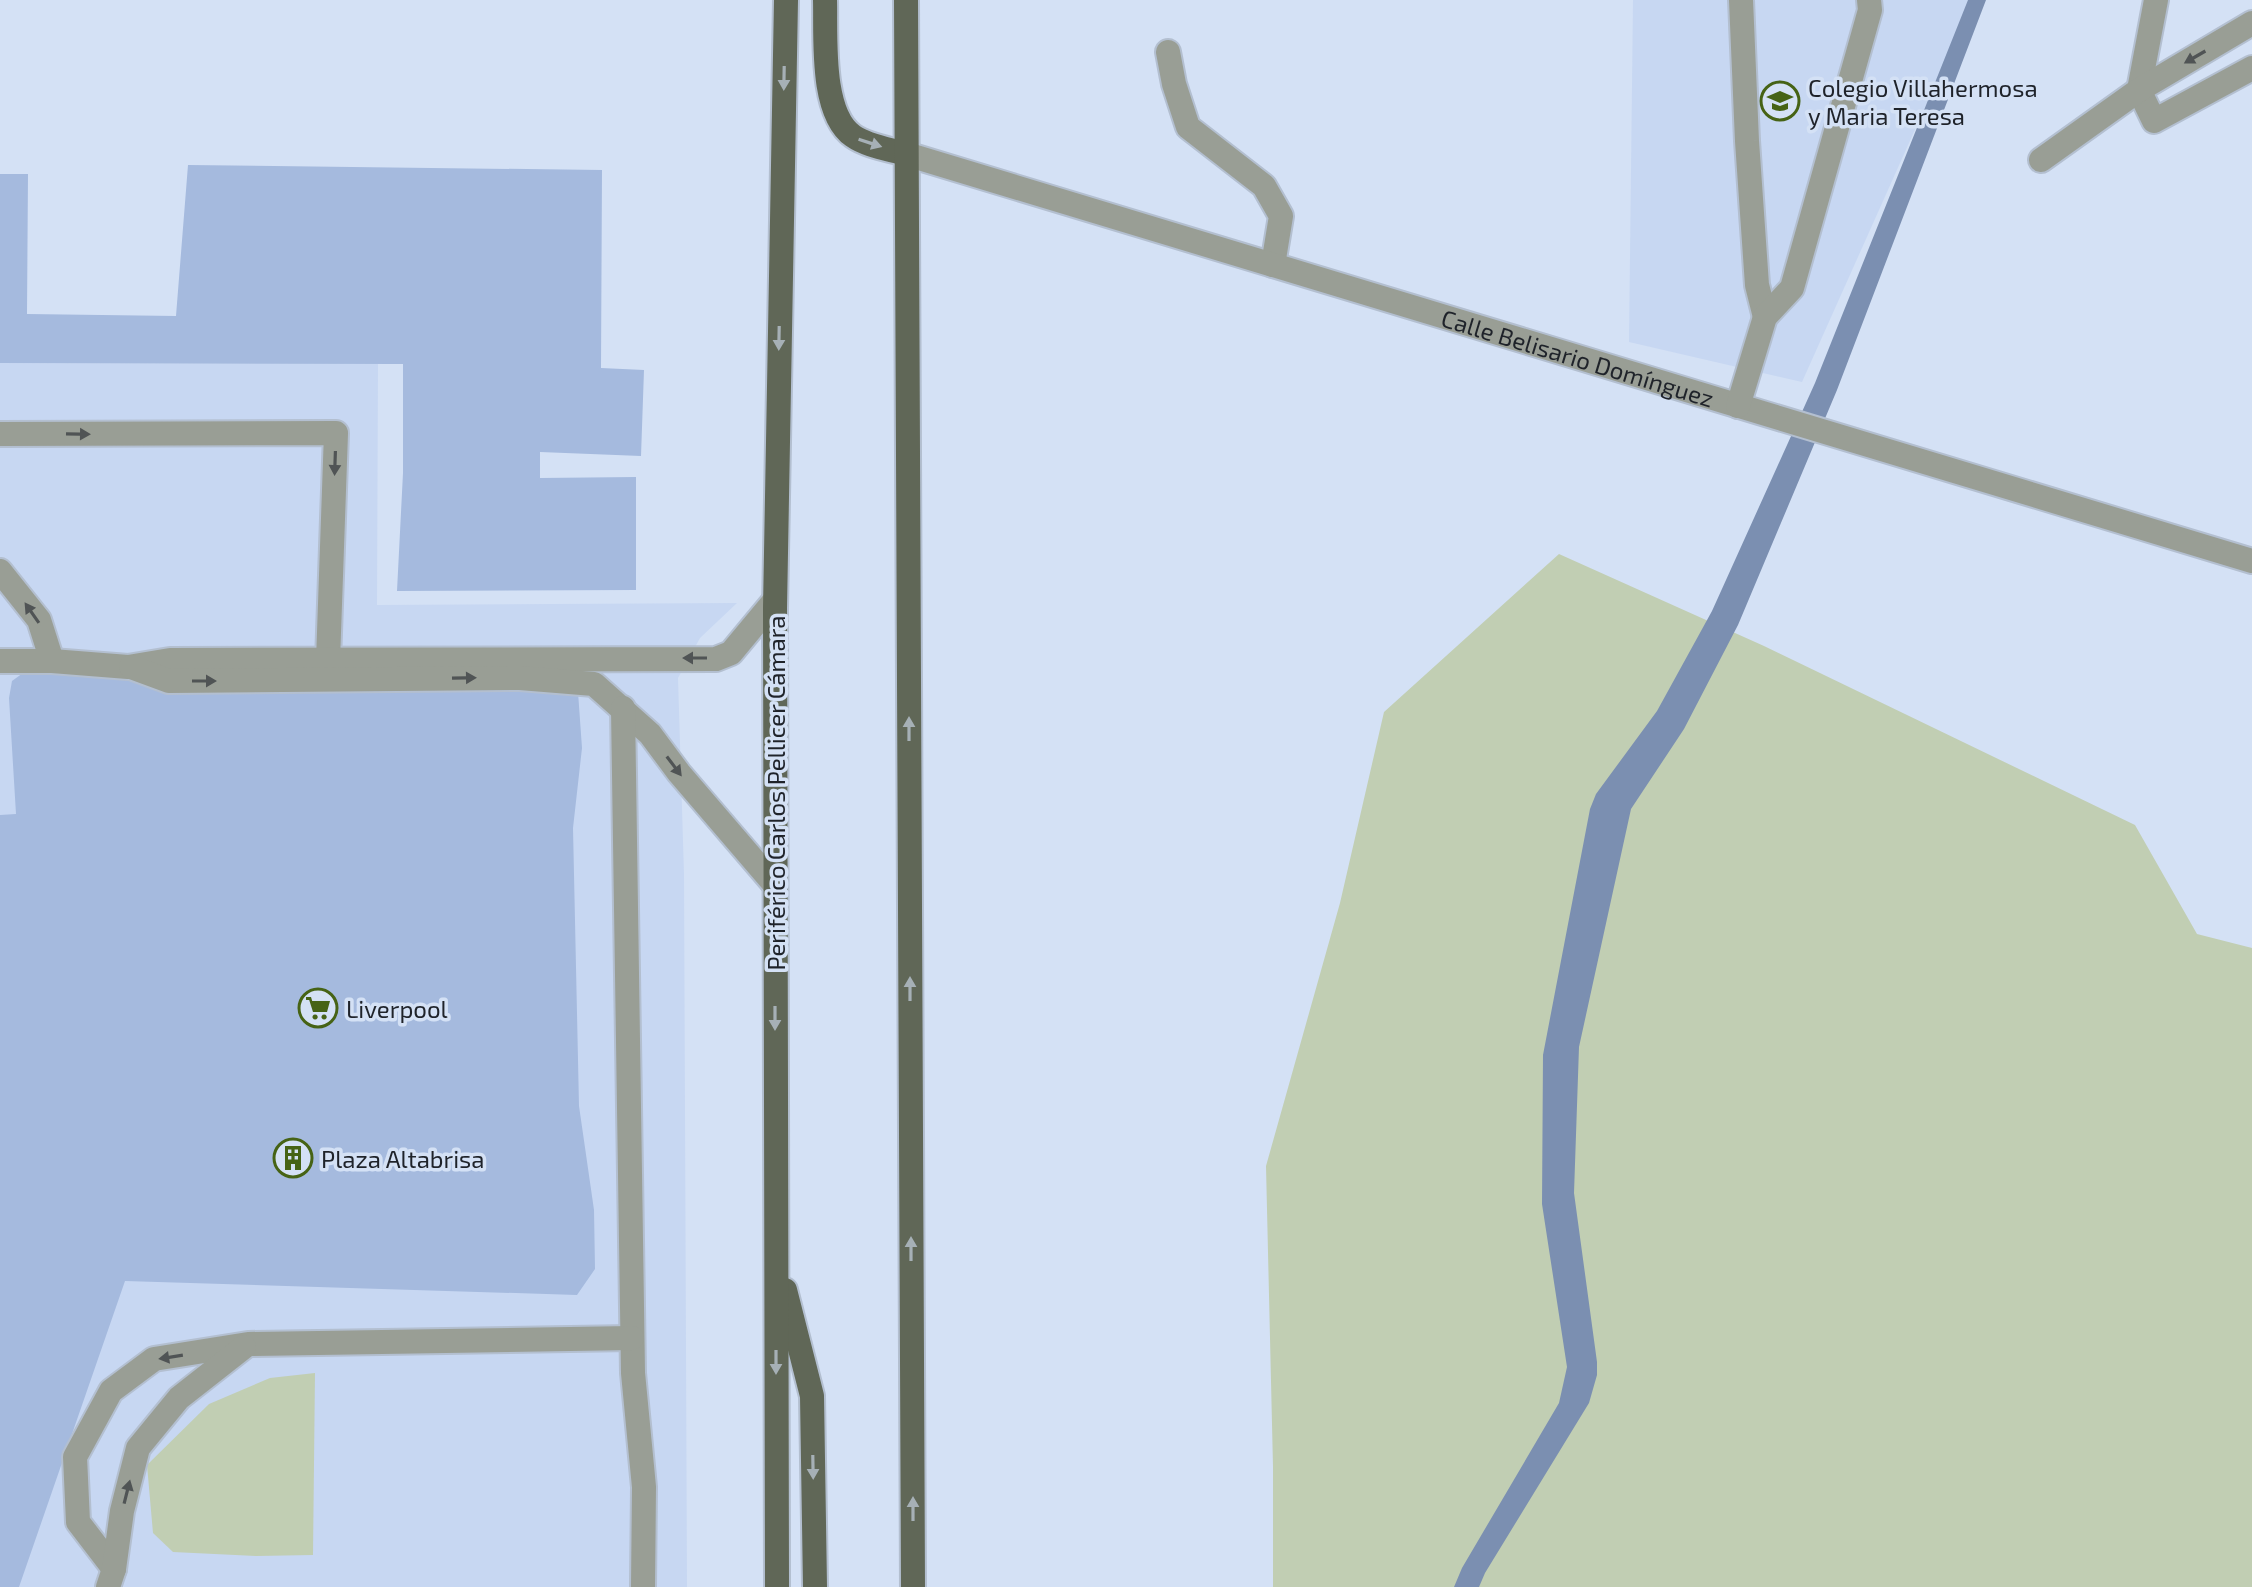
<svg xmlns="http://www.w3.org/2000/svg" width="2252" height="1587" viewBox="0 0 2252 1587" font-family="'Exo 2',sans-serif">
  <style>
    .built { fill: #c7d7f2 }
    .green { fill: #c1ceb3 }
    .water { fill: #7b8fb1 }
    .building { fill: #a5bade }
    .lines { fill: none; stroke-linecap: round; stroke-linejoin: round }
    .minor-casing { stroke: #b3bfd0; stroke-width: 28 }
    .major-casing { stroke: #b3bfd0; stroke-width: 28 }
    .minor { stroke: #999e95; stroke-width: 24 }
    .major { stroke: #606757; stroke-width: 24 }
    .oneway { fill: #505455 }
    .oneway2 { fill: #a6b0b6 }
    .labels { text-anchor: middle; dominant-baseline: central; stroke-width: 7; stroke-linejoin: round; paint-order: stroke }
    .poi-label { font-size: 24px; fill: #1f232a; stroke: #d4e1f5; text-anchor: start }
    .street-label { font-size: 24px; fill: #1f232a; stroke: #d4e1f5 }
  </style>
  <rect width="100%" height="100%" fill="#d4e1f5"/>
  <g class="built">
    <polygon points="1633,0 1973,0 1802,382 1629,342"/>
    <polygon points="0,363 378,364 377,605 737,603 700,638 678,678 684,874 687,1587 0,1587"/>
  </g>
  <g class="green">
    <polygon points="1559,554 1764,646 2135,825 2197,934 2252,948 2252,1587 1273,1587 1273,1467 1266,1166 1340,903 1384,712"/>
    <polygon points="315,1373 313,1555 256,1556 173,1552 153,1533 147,1465 209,1404 270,1378"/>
  </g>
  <polygon class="water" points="1968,0 1986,0 1837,390 1738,625 1684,729 1631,809 1579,1047 1574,1193 1597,1362 1597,1375 1589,1403 1485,1573 1479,1587 1454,1587 1462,1568 1559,1403 1567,1367 1542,1204 1543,1055 1590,809 1596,794 1657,711 1712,611 1815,383"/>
  <g class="building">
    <polygon points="188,165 602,170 601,368 644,370 641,456 540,452 540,478 636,477 636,590 397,591 403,473 403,364 0,363 0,174 28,174 27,314 176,316"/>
    <polygon points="23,673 92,673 169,689 494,686 578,692 582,748 573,828 579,1106 594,1210 595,1269 577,1295 125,1281 19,1587 0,1587 0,815 16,814 9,698 12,681"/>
  </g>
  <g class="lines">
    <defs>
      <g id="minor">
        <polyline points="1741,0 1747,141 1757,285 1765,317"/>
        <polyline points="1168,52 1174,84 1188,127 1264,186 1281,216 1273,265"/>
        <polyline points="2139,90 2154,121 2252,68"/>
        <polyline points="2139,90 2156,0"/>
        <path id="s1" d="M906 154 2252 561"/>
        <polyline points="2041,160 2139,90 2252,23"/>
        <polyline points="1738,406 1765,317 1792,288 1870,10 1869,0"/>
        <polyline points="0,434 336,433 328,661"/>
        <polyline points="0,571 39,620 52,661"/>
        <polyline points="0,661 52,661 128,667 170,660 716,659 731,653 775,600"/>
        <polyline points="131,667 169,681 520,678 594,684 650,734 679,773 775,885"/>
        <polyline points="623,708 633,1373 644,1487 643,1587"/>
        <polyline points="114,1569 78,1522 75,1457 111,1391 154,1359 248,1344 632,1338"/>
        <polyline points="108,1587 114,1569 122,1511 138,1448 179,1398 244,1347"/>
      </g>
      <g id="major">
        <path d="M825 0C826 36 820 113 853 136 867 146 889 149 906 154"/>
        <polyline points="906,0 913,1587"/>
        <polyline points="785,1290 812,1396 815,1587"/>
        <polyline points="777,1587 775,608 786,0"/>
      </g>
    </defs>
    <use href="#minor" class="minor-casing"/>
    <use href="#major" class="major-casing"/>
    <use href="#minor" class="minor"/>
    <use href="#major" class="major"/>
  </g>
  <defs><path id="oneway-solid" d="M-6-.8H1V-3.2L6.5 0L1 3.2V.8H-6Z" transform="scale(2)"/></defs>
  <g class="oneway">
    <use href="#oneway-solid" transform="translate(2195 57) rotate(150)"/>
    <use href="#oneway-solid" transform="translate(78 434) rotate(1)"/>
    <use href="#oneway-solid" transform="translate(335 463) rotate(92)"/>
    <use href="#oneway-solid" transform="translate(32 613) rotate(-125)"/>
    <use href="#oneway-solid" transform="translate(695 658) rotate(-180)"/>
    <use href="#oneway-solid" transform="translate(464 678) rotate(-1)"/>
    <use href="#oneway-solid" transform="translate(204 681)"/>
    <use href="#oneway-solid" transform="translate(674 766) rotate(53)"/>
    <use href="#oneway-solid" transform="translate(171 1357) rotate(171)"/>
    <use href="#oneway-solid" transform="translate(127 1492) rotate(-76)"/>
  </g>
  <g class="oneway2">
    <use href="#oneway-solid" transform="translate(784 78) rotate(91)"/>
    <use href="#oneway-solid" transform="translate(870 143) rotate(18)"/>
    <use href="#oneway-solid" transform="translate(779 338) rotate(91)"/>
    <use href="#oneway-solid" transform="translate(909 729) rotate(-90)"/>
    <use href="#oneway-solid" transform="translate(910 989) rotate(-90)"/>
    <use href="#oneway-solid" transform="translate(775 1018) rotate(90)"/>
    <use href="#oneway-solid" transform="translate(911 1249) rotate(-90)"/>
    <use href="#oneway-solid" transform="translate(776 1362) rotate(90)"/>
    <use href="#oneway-solid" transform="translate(813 1467) rotate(89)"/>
    <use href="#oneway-solid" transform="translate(913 1509) rotate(-90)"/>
  </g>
  <defs>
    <symbol id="school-ring" viewBox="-11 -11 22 22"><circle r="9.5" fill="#d4e1f5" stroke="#466315" stroke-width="1.5"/><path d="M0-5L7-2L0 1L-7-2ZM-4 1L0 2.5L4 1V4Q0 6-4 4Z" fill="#466315"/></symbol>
    <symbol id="supermarket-ring" viewBox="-11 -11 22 22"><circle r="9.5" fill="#d4e1f5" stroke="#466315" stroke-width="1.5"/><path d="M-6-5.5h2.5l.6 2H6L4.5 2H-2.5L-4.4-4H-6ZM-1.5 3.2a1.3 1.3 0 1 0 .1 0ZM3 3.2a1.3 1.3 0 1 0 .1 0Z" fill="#466315"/></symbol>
    <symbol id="building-ring" viewBox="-11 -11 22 22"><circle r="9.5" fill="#d4e1f5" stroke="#466315" stroke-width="1.5"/><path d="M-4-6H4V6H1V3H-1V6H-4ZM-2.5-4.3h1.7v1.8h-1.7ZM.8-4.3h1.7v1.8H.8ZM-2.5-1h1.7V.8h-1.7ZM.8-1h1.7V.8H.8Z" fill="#466315"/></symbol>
  </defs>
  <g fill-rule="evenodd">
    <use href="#school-ring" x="1758" y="79" width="44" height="44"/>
    <use href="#supermarket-ring" x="296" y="986" width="44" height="44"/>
    <use href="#building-ring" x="271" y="1136" width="44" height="44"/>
  </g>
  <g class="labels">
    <g class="poi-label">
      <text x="1808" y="87">Colegio Villahermosa<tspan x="1808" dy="28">y Maria Teresa</tspan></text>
      <text x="346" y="1008">Liverpool</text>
      <text x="321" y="1158">Plaza Altabrisa</text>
    </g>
    <g class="street-label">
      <text stroke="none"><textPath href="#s1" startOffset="702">Calle Belisario Domínguez</textPath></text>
      <text transform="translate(775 793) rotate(-90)">Periférico Carlos Pellicer Cámara</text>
    </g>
  </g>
</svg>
